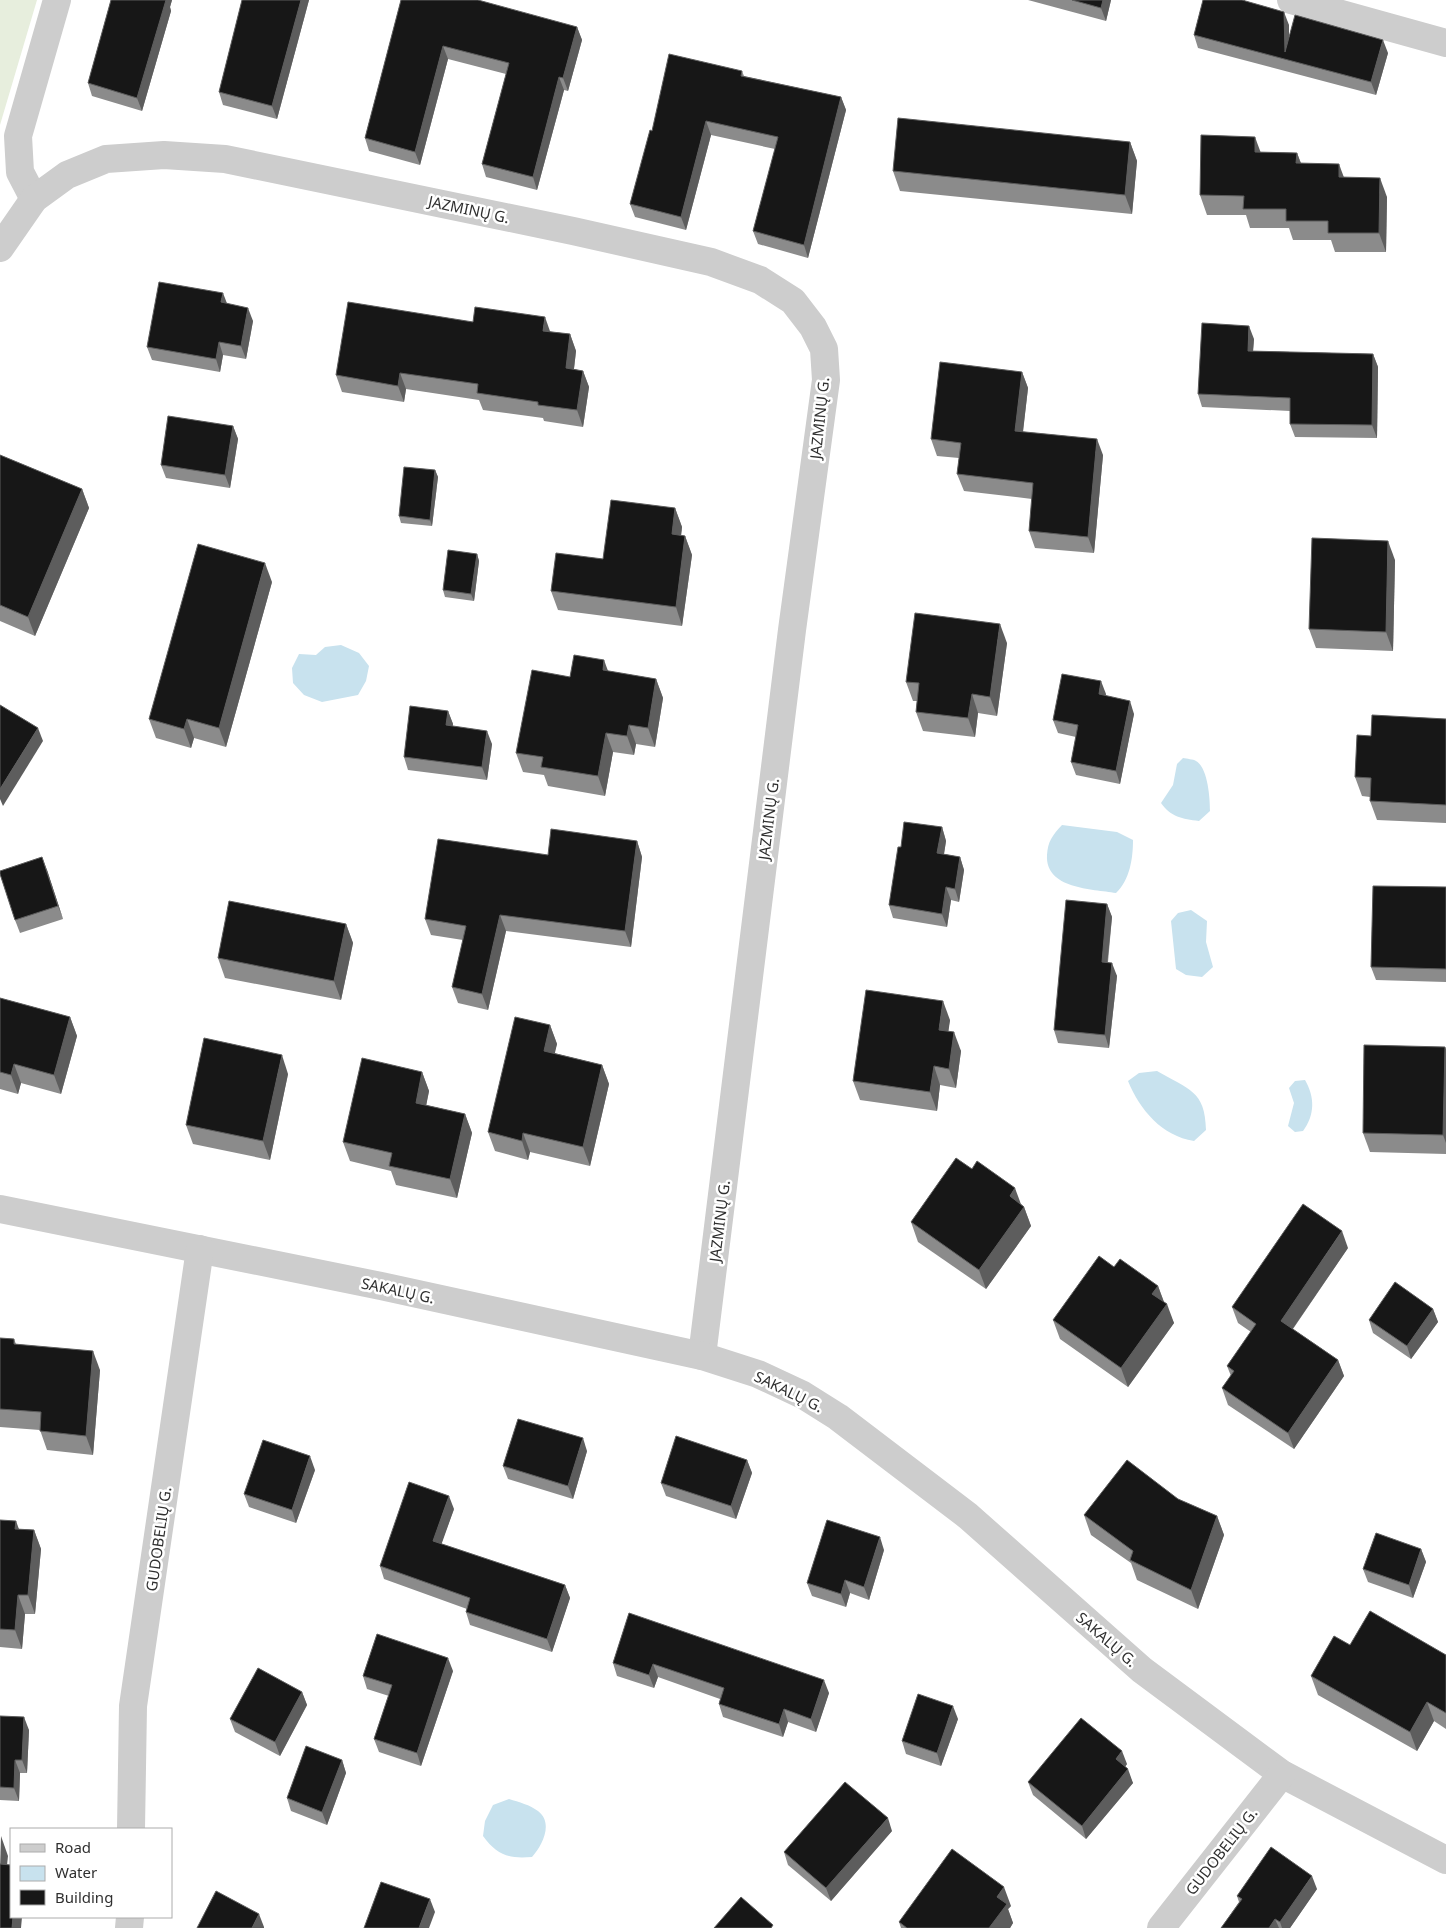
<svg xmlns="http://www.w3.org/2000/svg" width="1446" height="1928" viewBox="0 0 1446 1928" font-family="'Noto Sans',sans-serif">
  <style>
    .green { fill: #e7eedd }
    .water { fill: #c8e2ee }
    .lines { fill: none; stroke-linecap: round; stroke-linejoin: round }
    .street { stroke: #cdcdcd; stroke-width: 28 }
    .wall { fill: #8b8b8b }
    .shaded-wall { fill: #5d5d5d }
    .building { fill: #171717; stroke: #5d5d5d }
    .labels { text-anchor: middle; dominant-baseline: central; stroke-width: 5; stroke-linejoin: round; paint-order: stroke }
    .street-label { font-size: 15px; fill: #303030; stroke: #fff }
  </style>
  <rect width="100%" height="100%" fill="#fff"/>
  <polygon class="green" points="0,0 37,0 0,125 0,192"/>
  <g class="water">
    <polygon points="341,645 359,653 369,666 366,681 358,695 322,702 304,695 293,683 292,668 299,654 316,655 325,647"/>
    <path d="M1183 758C1187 759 1193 759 1196 761 1208 768 1210 798 1210 811L1199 821C1182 819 1171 817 1161 803L1173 785 1177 764Z"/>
    <path d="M1062 825 1117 832 1133 840C1133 858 1130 880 1116 893 1092 889 1045 889 1047 855 1048 841 1052 836 1062 825Z"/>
    <polygon points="1191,910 1207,921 1206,942 1213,967 1202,977 1186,975 1176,969 1171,921 1178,913"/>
    <path d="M1157 1071C1189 1090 1205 1090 1206 1130L1194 1141C1162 1136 1140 1110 1128 1081L1139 1073Z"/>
    <path d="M1305 1080C1315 1097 1315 1115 1303 1131L1295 1132 1288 1126 1294 1103 1289 1088 1295 1081Z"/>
    <path d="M509 1799C519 1802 530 1805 538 1811 554 1823 542 1846 532 1857 508 1859 497 1855 483 1836L485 1821 493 1805Z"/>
  </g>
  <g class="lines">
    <g class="street">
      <polyline points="1291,0 1446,43"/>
      <polyline points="34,199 20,172 18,136 57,0"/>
      <polyline points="0,248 34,199 67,175 106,159 164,155 225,159 573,231 711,262 760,280 793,301 813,327 824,349 826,380 792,630 702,1356"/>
      <polyline points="0,1209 381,1286 702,1356 758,1374 803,1395 838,1417 968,1516 1142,1670 1282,1774 1446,1860"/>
      <polyline points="131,1829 133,1706 200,1249"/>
      <polyline points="129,1928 130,1917"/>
      <polyline points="1161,1928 1282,1774"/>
    </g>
  </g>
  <g class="wall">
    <polygon points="111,0 172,0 170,7 171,11 142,111 92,96 88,83"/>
    <polygon points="242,0 309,0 277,119 223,105 219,92"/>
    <polygon points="401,0 577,27 582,40 568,91 564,90 537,190 486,177 482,164 506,74 448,59 420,165 369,151 365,138"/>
    <polygon points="1028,0 1111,0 1106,21"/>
    <polygon points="1203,0 1245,0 1245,1 1289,25 1289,37 1388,53 1376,95 1198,48 1194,35"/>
    <polygon points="742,71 744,76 841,97 846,110 808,258 758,244 753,231 775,149 711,135 686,230 635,217 630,204 652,131"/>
    <polygon points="1130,142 1137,161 1132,214 900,191 893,171"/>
    <polygon points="1260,152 1297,153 1301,163 1344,177 1387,197 1386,252 1335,252 1331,240 1293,240 1289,228 1250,228 1246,215 1207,215 1200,195"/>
    <polygon points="227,303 253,321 246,359 223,355 220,372 152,360 147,347"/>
    <polygon points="473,322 570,334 576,351 574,369 583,371 589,387 583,427 544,421 543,418 483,410 479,400 406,389 404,402 342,392 336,375"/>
    <polygon points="1254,339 1253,351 1373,354 1378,367 1377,438 1295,437 1290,424 1290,411 1202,407 1198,394"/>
    <polygon points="1022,372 1028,388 1023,432 1103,455 1094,553 1035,548 1029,531 1032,499 964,491 957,474 959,458 937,456 931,439"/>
    <polygon points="233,426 238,439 230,488 166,478 161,465"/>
    <polygon points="0,455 82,489 89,508 35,636 0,621"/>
    <polygon points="435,470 438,477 432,526 401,523 399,516"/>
    <polygon points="675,508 682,527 681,535 685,536 692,555 682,626 558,610 551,591 603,559"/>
    <polygon points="477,554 479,561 474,601 445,597 443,590"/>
    <polygon points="1395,560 1393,651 1316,648 1309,629"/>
    <polygon points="272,582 226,747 194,738 191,748 156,738 149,719"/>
    <polygon points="1007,643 997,716 978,713 975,737 923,731 916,712 917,701 913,701 906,682"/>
    <polygon points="608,671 656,679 663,698 655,747 636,744 634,755 613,752 605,796 548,786 544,775 523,772 516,753 570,677"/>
    <polygon points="1106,694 1106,696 1134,714 1120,784 1076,775 1071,762 1076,737 1058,733 1053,720"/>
    <polygon points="448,711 453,724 452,726 492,744 487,780 408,770 404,757"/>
    <polygon points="1446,719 1446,823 1377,820 1370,801 1370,797 1362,796 1355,777 1371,736"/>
    <polygon points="942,827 946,841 944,854 960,857 964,870 959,902 951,900 947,927 893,918 889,905 901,847"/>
    <polygon points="637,841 642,857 631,947 506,931 488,1010 458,1003 452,987 463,940 431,935 425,919 548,855"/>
    <polygon points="47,870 63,919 20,933 15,920"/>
    <polygon points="1446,887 1446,982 1376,980 1371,967"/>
    <polygon points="1107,904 1112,917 1108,962 1117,976 1109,1048 1058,1043 1054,1030"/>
    <polygon points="346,924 353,943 341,1000 225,978 218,958"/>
    <polygon points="0,998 70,1017 77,1036 61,1094 21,1083 18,1094 0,1089"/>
    <polygon points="950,1020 948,1031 961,1051 956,1088 940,1085 937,1111 860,1100 853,1081"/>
    <polygon points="550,1025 557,1044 554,1053 602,1065 609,1084 590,1166 530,1152 528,1160 495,1151 488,1132"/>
    <polygon points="1446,1049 1446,1154 1370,1152 1363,1133"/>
    <polygon points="422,1072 429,1091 426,1105 465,1114 472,1133 457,1198 396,1185 391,1171 350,1161 343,1142"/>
    <polygon points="288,1074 270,1160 193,1144 186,1125"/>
    <polygon points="1021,1204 1024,1207 1031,1226 986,1289 918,1242 911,1222"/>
    <polygon points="1348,1248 1293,1329 1338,1360 1344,1376 1294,1449 1228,1405 1222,1388 1231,1376 1227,1366 1251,1332 1238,1323 1232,1307"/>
    <polygon points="1114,1267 1158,1286 1164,1302 1174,1323 1128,1387 1060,1339 1053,1320"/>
    <polygon points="1433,1309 1438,1322 1411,1359 1373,1333 1369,1320"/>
    <polygon points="0,1338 14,1339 16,1344 100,1370 93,1455 47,1450 40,1430 0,1427"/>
    <polygon points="587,1451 573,1499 508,1479 503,1466"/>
    <polygon points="747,1460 752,1473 736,1519 666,1496 661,1483"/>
    <polygon points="315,1470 296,1523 249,1507 244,1494"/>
    <polygon points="1178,1499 1217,1516 1224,1535 1198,1609 1137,1580 1131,1563 1091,1535 1084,1515"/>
    <polygon points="454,1509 441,1544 565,1585 570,1598 552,1652 470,1625 466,1612 467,1609 384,1579 380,1566"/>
    <polygon points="0,1520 19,1529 34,1530 41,1549 35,1614 25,1614 22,1649 0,1647"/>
    <polygon points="1421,1549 1426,1562 1413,1598 1368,1582 1363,1569"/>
    <polygon points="884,1550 869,1600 850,1593 846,1607 812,1596 807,1583"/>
    <polygon points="629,1613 829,1693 816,1732 788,1722 783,1737 723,1717 719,1704 720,1699 658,1677 654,1688 617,1676 613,1663"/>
    <polygon points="1350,1645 1446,1655 1446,1729 1434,1721 1417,1751 1318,1695 1311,1676"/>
    <polygon points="453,1671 421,1766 379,1752 374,1739 389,1696 367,1689 363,1676"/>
    <polygon points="302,1692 307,1705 280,1756 235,1732 230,1719"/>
    <polygon points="0,1716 29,1730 27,1773 20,1773 19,1801 0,1800"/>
    <polygon points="958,1719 941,1766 906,1754 902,1741"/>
    <polygon points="342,1760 346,1773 327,1825 291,1811 287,1798"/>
    <polygon points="1127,1764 1125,1767 1133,1783 1086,1839 1033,1795 1028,1782"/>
    <polygon points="892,1831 831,1901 788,1865 784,1852"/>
    <polygon points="1317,1889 1290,1928 1221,1928 1239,1902 1237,1896"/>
    <polygon points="1011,1906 1008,1909 1013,1923 1010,1928 901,1928 899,1922"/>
  </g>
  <g class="shaded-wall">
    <polygon points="165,0 172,0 170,7 171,11 142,111 137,98"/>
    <polygon points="301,0 309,0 277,119 272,106"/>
    <polygon points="1103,0 1111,0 1106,21 1101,8"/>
    <polygon points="1284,12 1289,25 1289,60 1285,52"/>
    <polygon points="577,27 582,40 568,91 563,78"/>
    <polygon points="1383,40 1388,53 1376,95 1371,82"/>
    <polygon points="443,46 448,59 420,165 415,152"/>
    <polygon points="559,77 564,90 537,190 533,177"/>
    <polygon points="841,97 846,110 808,258 804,245"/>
    <polygon points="706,121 711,135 686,230 681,217"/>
    <polygon points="1255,137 1262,156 1255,152"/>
    <polygon points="1130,142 1137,161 1132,214 1125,195"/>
    <polygon points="1297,153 1304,172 1296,163"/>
    <polygon points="1339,164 1346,183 1339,177"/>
    <polygon points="1380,178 1387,197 1386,252 1379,233"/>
    <polygon points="223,293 228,306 221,302"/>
    <polygon points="248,308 253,321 246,359 241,346"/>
    <polygon points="545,317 551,334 543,331"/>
    <polygon points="1249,326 1254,339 1252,364 1248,351"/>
    <polygon points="570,334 576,351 572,385 566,368"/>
    <polygon points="219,342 223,355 220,372 216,359"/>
    <polygon points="1373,354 1378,367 1377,438 1372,425"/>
    <polygon points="583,371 589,387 583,427 577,410"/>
    <polygon points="1022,372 1028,388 1021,448 1015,431"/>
    <polygon points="400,373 406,389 404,402 398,386"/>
    <polygon points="233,426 238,439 230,488 225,475"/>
    <polygon points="1097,439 1103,455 1094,553 1088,537"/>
    <polygon points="435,470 438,477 432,526 430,520"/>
    <polygon points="82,489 89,508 35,636 28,617"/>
    <polygon points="675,508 682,527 679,554 672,534"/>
    <polygon points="685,536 692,555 682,626 676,607"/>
    <polygon points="1388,541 1395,560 1393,651 1386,632"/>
    <polygon points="477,554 479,561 474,601 471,594"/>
    <polygon points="265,563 272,582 226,747 219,728"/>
    <polygon points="1000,624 1007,643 997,716 990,697"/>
    <polygon points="604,660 611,679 603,670"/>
    <polygon points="656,679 663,698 655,747 648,728"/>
    <polygon points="1101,681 1106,694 1103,707 1099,694"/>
    <polygon points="972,694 978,713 975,737 968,718"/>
    <polygon points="1130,701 1134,714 1120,784 1116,771"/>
    <polygon points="448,711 453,724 451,738 446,725"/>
    <polygon points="187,719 194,738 191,748 184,729"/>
    <polygon points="629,725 636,744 634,755 627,736"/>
    <polygon points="38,728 43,741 3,806 0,799 0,789"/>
    <polygon points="487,731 492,744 487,780 482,767"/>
    <polygon points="606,733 613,752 605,796 598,776"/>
    <polygon points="942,827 946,841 942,866 937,853"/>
    <polygon points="637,841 642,857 631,947 625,931"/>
    <polygon points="42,857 47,870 63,919 58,906"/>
    <polygon points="960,857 964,870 959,902 955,889"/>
    <polygon points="946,887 951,900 947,927 942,914"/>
    <polygon points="1107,904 1112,917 1106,975 1102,962"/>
    <polygon points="500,915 506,931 488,1010 482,994"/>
    <polygon points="346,924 353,943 341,1000 334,981"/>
    <polygon points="1112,963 1117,976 1109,1048 1105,1035"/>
    <polygon points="943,1001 950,1020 946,1049 939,1030"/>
    <polygon points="70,1017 77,1036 61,1094 54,1075"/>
    <polygon points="550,1025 557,1044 551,1070 544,1051"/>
    <polygon points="954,1032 961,1051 956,1088 949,1069"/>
    <polygon points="1445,1047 1446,1049 1446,1143 1443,1135"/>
    <polygon points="282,1055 288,1074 270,1160 263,1141"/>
    <polygon points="14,1064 21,1083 18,1094 11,1075"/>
    <polygon points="602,1065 609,1084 590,1166 583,1147"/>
    <polygon points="934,1066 940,1085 937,1111 930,1092"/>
    <polygon points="422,1072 429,1091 423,1122 416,1103"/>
    <polygon points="465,1114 472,1133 457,1198 450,1179"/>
    <polygon points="523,1133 530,1152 528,1160 522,1141"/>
    <polygon points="1015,1188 1022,1207 1010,1196"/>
    <polygon points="1024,1207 1031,1226 986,1289 979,1270"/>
    <polygon points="1342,1231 1348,1248 1287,1337 1281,1321"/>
    <polygon points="1158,1286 1165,1305 1152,1294"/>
    <polygon points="1167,1304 1174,1323 1128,1387 1121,1368"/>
    <polygon points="1433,1309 1438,1322 1411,1359 1407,1346"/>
    <polygon points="93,1351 100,1370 93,1455 86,1436"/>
    <polygon points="1338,1360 1344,1376 1294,1449 1288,1433"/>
    <polygon points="583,1438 587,1451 573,1499 568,1486"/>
    <polygon points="310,1456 315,1470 296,1523 292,1510"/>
    <polygon points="747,1460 752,1473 736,1519 731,1506"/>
    <polygon points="449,1496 454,1509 438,1554 433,1541"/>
    <polygon points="1217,1516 1224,1535 1198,1609 1191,1590"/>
    <polygon points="16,1521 23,1540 15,1529"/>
    <polygon points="34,1530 41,1549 35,1614 28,1595"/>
    <polygon points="880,1537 884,1550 869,1600 864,1587"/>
    <polygon points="1421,1549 1426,1562 1413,1598 1409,1585"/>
    <polygon points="845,1580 850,1593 846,1607 841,1594"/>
    <polygon points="565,1585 570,1598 552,1652 547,1639"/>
    <polygon points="18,1595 25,1614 22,1649 15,1630"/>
    <polygon points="448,1658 453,1671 421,1766 417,1753"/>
    <polygon points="653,1664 658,1677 654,1688 649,1675"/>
    <polygon points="824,1680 829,1693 816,1732 811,1719"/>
    <polygon points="302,1692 307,1705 280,1756 275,1742"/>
    <polygon points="1427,1702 1434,1721 1417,1751 1410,1732"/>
    <polygon points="953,1706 958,1719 941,1766 937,1753"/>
    <polygon points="784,1709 788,1722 783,1737 779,1724"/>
    <polygon points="24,1717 29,1730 27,1773 22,1760"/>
    <polygon points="1122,1751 1127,1764 1121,1772 1116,1759"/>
    <polygon points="15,1760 20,1773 19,1801 14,1788"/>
    <polygon points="342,1760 346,1773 327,1825 322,1812"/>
    <polygon points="1128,1769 1133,1783 1086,1839 1082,1826"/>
    <polygon points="888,1818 892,1831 831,1901 826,1888"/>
    <polygon points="1,1836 8,1856 5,1883 0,1870"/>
    <polygon points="1312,1876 1317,1889 1290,1928 1282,1928 1280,1922"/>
    <polygon points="1004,1887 1011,1906 1008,1909 1013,1923 1010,1928 989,1928 997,1897"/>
    <polygon points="430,1899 435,1912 429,1928 419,1928"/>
    <polygon points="259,1914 264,1927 264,1928 252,1928"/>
    <polygon points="13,1917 22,1917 21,1928 12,1928"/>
    <polygon points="1275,1919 1279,1928 1269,1928"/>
  </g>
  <g class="building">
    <polygon points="111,0 166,0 137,98 88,83"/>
    <polygon points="242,0 301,0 272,106 219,92"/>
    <polygon points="401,0 478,0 577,27 563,78 559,77 533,177 482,164 509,63 443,46 415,152 365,138"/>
    <polygon points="1072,0 1103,0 1101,8"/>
    <polygon points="1203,0 1242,0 1284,12 1285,52 1295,15 1383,40 1371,82 1194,35"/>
    <polygon points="669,54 742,71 741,76 841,97 804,245 753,231 778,137 706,121 681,217 630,204 650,130 652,131"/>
    <polygon points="898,118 1130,142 1125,195 893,171"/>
    <polygon points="1201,135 1255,137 1255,152 1297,153 1296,163 1339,164 1339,177 1380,178 1379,233 1328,233 1328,221 1286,221 1286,209 1243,209 1244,196 1200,195"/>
    <polygon points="159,282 223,293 221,302 248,308 241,346 219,342 216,359 147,347"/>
    <polygon points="348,302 473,322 475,307 545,317 543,331 570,334 566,368 583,371 577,410 538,405 538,402 477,393 478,384 400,373 398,386 336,375"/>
    <polygon points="1202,323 1249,326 1248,351 1373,354 1372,425 1290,424 1290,398 1198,394"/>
    <polygon points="940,362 1022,372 1015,431 1097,439 1088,537 1029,531 1033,483 957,474 961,443 931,439"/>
    <polygon points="168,416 233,426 225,475 161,465"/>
    <polygon points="0,455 82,489 28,617 0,605"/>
    <polygon points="404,467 435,470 430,520 399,516"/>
    <polygon points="611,500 675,508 672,534 685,536 676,607 551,591 556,553 603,559"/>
    <polygon points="1312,538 1388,541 1386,632 1309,629"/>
    <polygon points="198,544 265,563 219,728 187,719 184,729 149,719"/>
    <polygon points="448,550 477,554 471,594 443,590"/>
    <polygon points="915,613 1000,624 990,697 972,694 968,718 916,712 919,683 906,682"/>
    <polygon points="574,655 604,660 603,670 656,679 648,728 629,725 627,736 606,733 598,776 541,767 543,757 516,753 532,670 570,677"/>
    <polygon points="1062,674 1101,681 1099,694 1130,701 1116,771 1071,762 1078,725 1053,720"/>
    <polygon points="0,705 38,728 0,789"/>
    <polygon points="410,706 448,711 446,725 487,731 482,767 404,757"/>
    <polygon points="1372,715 1446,719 1446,805 1370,801 1371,778 1355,777 1357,735 1371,736"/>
    <polygon points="904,822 942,827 937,853 960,857 955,889 946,887 942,914 889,905 898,847 901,847"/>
    <polygon points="551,829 637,841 625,931 500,915 482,994 452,987 466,926 425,919 438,839 548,855"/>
    <polygon points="42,857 58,906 15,920 0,874 0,871"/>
    <polygon points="1373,886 1446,887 1446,969 1371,967"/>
    <polygon points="1066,900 1107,904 1102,962 1112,963 1105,1035 1054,1030"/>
    <polygon points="229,901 346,924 334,981 218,958"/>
    <polygon points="866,990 943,1001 939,1030 954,1032 949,1069 934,1066 930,1092 853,1081"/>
    <polygon points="0,998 70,1017 54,1075 14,1064 11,1075 0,1072"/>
    <polygon points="515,1017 550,1025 544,1051 602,1065 583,1147 523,1133 522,1141 488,1132"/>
    <polygon points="204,1038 282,1055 263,1141 186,1125"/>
    <polygon points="1364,1045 1445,1047 1443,1135 1363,1133"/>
    <polygon points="362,1058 422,1072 416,1103 465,1114 450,1179 389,1166 392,1153 343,1142"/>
    <polygon points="956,1158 972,1169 977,1161 1015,1188 1010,1196 1024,1207 979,1270 911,1222"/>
    <polygon points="1303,1204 1342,1231 1281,1321 1338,1360 1288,1433 1222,1388 1234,1371 1227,1366 1256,1324 1232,1307"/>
    <polygon points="1099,1256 1114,1267 1120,1259 1158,1286 1152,1294 1167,1304 1121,1368 1053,1320"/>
    <polygon points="1395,1282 1433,1309 1407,1346 1369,1320"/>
    <polygon points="0,1338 14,1339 14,1344 93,1351 86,1436 40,1431 41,1412 0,1409"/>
    <polygon points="518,1419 583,1438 568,1486 503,1466"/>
    <polygon points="676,1436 747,1460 731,1506 661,1483"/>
    <polygon points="263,1440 310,1456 292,1510 244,1494"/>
    <polygon points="1127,1460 1178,1499 1217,1516 1191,1590 1130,1560 1133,1551 1084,1515"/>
    <polygon points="409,1482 449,1496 433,1541 565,1585 547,1639 466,1612 470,1598 380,1566"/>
    <polygon points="0,1520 16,1521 15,1529 34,1530 28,1595 18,1595 15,1630 0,1629"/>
    <polygon points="827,1520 880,1537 864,1587 845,1580 841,1594 807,1583"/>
    <polygon points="1376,1533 1421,1549 1409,1585 1363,1569"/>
    <polygon points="1370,1611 1446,1655 1446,1713 1427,1702 1410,1732 1311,1676 1334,1636 1350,1645"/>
    <polygon points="629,1613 824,1680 811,1719 784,1709 779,1724 719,1704 724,1688 653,1664 649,1675 613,1663"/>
    <polygon points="377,1634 448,1658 417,1753 374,1739 392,1685 363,1676"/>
    <polygon points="258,1668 302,1692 275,1742 230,1719"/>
    <polygon points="918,1694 953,1706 937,1753 902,1741"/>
    <polygon points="0,1716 24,1717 22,1760 15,1760 14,1788 0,1787"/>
    <polygon points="1081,1718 1122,1751 1116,1759 1128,1769 1082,1826 1028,1782"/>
    <polygon points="306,1746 342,1760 322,1812 287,1798"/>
    <polygon points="845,1782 888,1818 826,1888 784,1852"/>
    <polygon points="1271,1847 1312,1876 1280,1922 1275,1919 1269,1928 1221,1928 1242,1899 1237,1896"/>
    <polygon points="952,1849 1004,1887 997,1897 1007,1904 989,1928 907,1928 899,1922"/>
    <polygon points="0,1864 11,1865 11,1917 13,1917 12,1928 0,1928"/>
    <polygon points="381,1882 430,1899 419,1928 364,1928"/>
    <polygon points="216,1891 259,1914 252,1928 197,1928"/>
    <polygon points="741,1897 773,1925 771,1928 714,1928"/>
  </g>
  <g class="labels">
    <g class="street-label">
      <text transform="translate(469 209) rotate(12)">JAZMINŲ G.</text>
      <text transform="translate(819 418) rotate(-84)">JAZMINŲ G.</text>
      <text transform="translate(768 819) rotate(-83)">JAZMINŲ G.</text>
      <text transform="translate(719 1221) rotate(-83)">JAZMINŲ G.</text>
      <text transform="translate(398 1290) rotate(12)">SAKALŲ G.</text>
      <text transform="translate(789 1391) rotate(26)">SAKALŲ G.</text>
      <text transform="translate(158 1539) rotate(-82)">GUDOBELIŲ G.</text>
      <text transform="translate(1107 1639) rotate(41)">SAKALŲ G.</text>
      <text transform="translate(1221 1851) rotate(-52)">GUDOBELIŲ G.</text>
    </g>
  </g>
  <rect x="10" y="1828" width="162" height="90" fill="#ffffff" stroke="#acacac"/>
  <rect x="20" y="1844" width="25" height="8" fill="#cdcdcd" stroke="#acacac"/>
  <text x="55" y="1853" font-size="15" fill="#303030">Road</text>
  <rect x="20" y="1866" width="25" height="15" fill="#c8e2ee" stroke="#acacac"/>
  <text x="55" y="1878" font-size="15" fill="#303030">Water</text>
  <rect x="20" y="1890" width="25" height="15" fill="#171717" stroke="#acacac"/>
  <text x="55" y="1903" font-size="15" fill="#303030">Building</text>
</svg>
